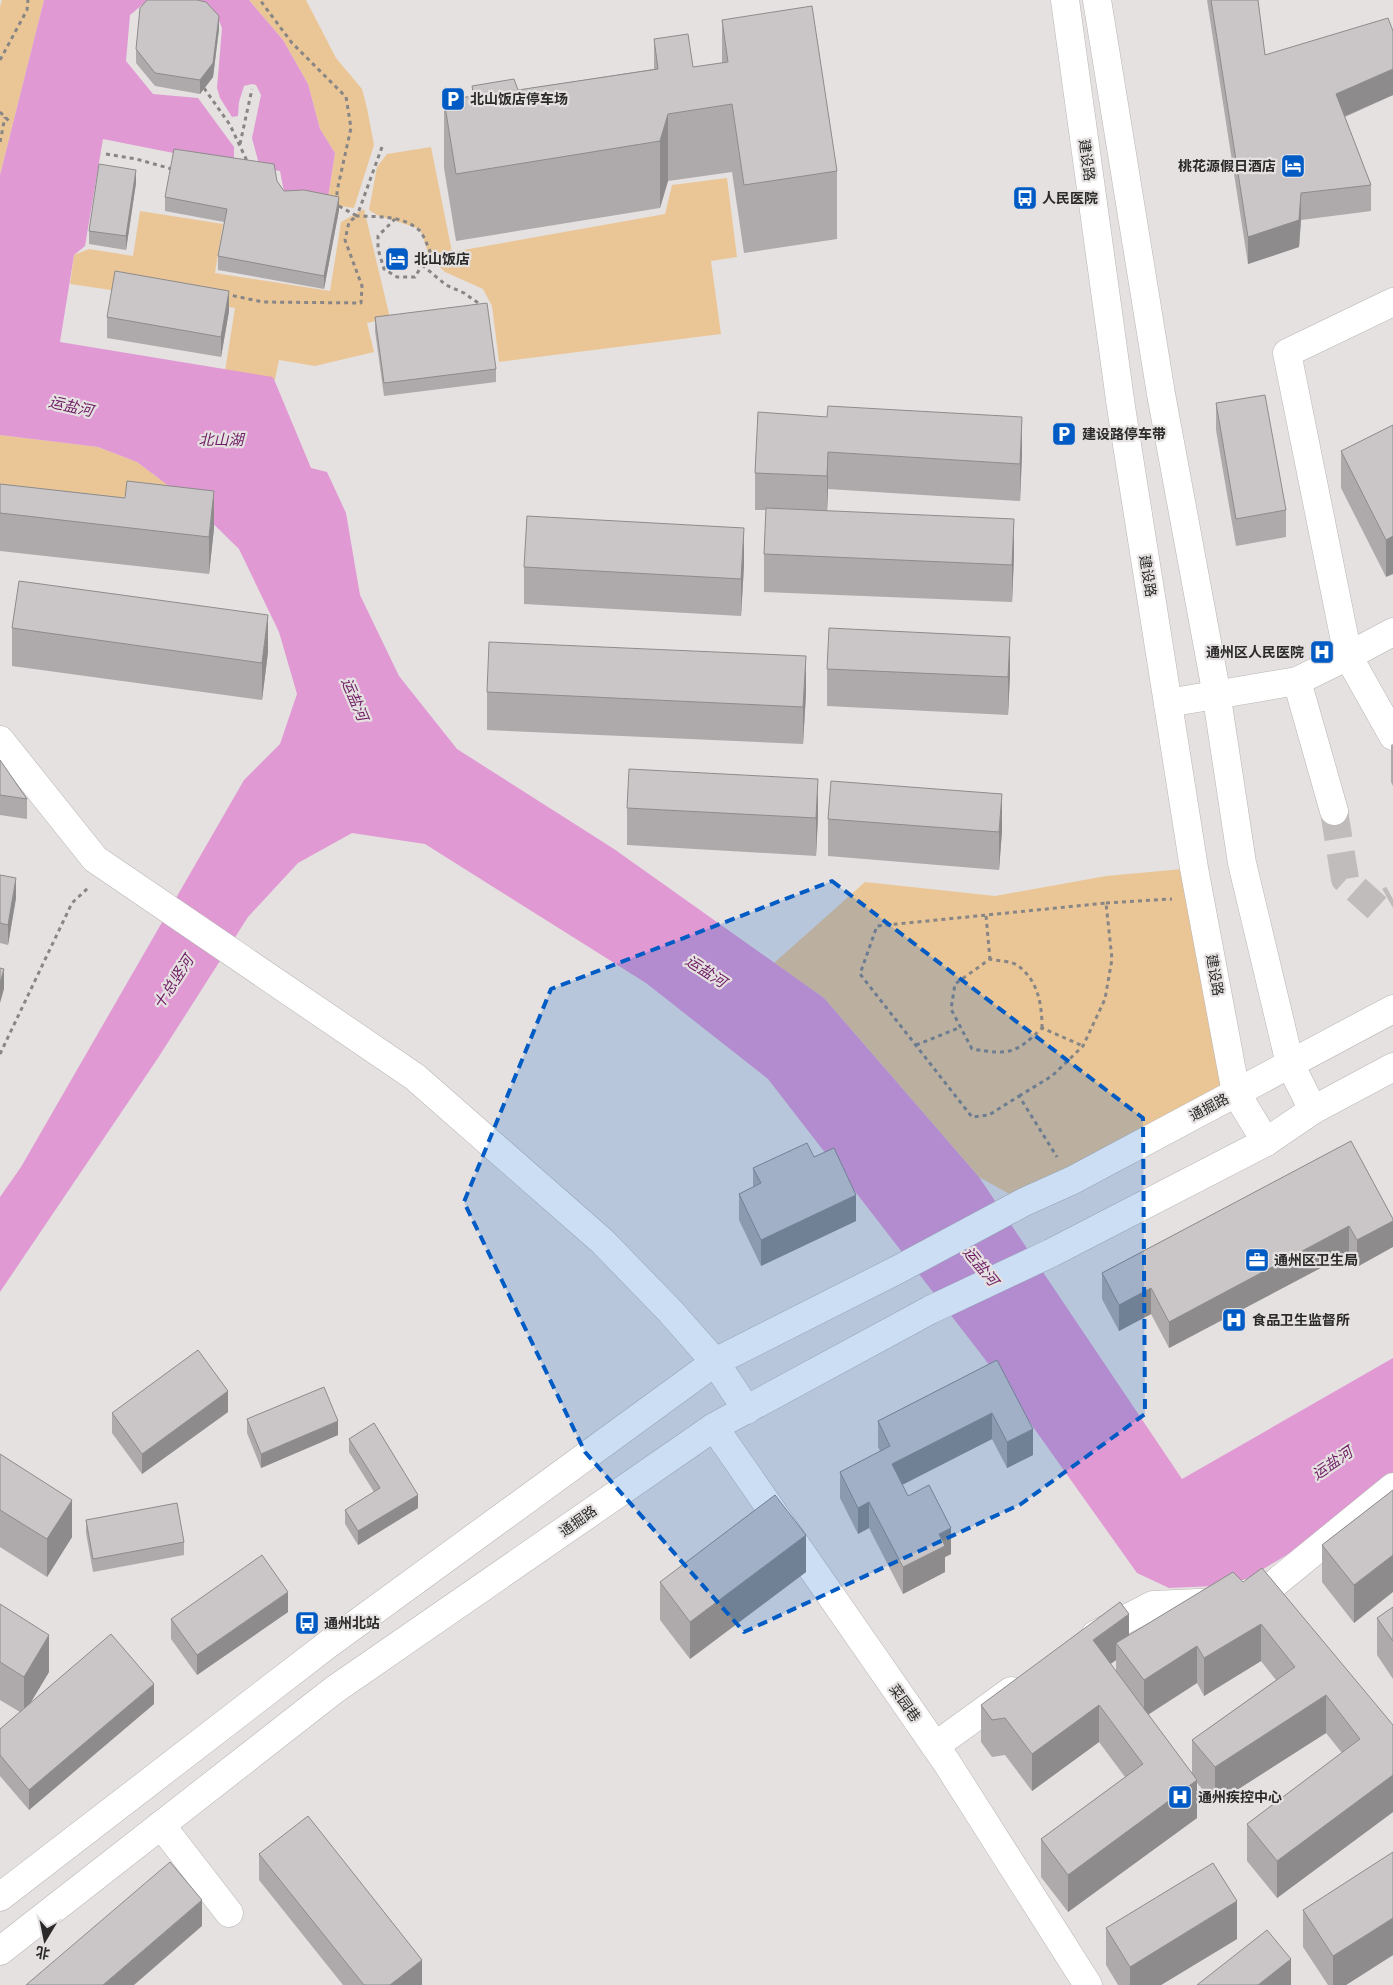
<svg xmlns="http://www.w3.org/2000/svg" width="1393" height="1985" viewBox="0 0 1393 1985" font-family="Mulish,'Noto Sans SC',sans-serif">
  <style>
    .green { fill: #eac697 }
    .water { fill: #e099d3 }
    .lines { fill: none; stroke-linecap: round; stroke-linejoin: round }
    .minor-tunnel { stroke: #c0bcbc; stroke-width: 28; stroke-dasharray: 28 14; stroke-linecap: butt }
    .minor-casing { stroke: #b9b5b4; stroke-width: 29 }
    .major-casing { stroke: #b9b5b4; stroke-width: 29 }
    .path { stroke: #888585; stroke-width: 3; stroke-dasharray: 4 4; stroke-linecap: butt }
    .minor { stroke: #fff; stroke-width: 28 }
    .major { stroke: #fff; stroke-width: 28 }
    .wall { fill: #aeaaab; fill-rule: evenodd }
    .shaded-wall { fill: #8d8b8b }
    .building { fill: #cac6c7; stroke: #8d8b8b }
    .marked { fill: #005bc4; fill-opacity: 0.2; stroke: #005bc4; stroke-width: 4; stroke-dasharray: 10 6; stroke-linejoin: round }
    .labels { text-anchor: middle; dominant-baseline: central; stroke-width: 4.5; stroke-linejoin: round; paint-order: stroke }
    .poi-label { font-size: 14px; font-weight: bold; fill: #2b2929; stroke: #e5e1e1; text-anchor: start }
    .street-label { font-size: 14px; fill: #2b2929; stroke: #e5e1e1 }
    .water-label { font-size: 15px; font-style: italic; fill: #6e1d64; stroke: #e5e1e1 }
  </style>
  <rect width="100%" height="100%" fill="#e5e1e1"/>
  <g class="green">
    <polygon points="2,0 44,0 0,175 0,7"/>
    <polygon points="249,0 306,0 336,58 362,89 367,108 374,145 354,208 327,204 335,153 320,129 308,84 283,40"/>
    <polygon points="431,147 452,252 665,214 672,185 727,178 737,257 711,261 721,334 499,362 492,306 483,289 445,272 430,258 420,229 377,215 369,210 377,167 387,154"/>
    <polygon points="364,209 390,318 367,323 374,352 315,366 279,360 275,380 225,371 235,308 70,284 74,255 89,249 133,256 140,211 223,224 215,273 330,291 341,222"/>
    <polygon points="0,435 98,447 137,462 194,505 124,496 121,517 0,502"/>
    <polygon points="1194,868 1236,1093 1024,1202 979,1177 824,998 774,963 865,882 995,896 1106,876"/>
  </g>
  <g class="water">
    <polygon points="44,0 148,0 130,15 126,61 153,94 198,98 234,147 234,165 103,139 85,246 74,255 60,342 273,377 311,468 327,472 346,513 360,595 399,676 457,749 614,849 824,998 979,1177 1182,1479 1393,1358 1393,1477 1290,1553 1237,1585 1169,1588 1137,1573 984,1358 768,1079 646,983 425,844 352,833 298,863 248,917 158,1058 0,1292 0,1197 21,1167 244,780 280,744 297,694 279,632 239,549 194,505 137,462 98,447 0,435 0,175"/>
    <polygon points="161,0 249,0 283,40 308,84 320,129 335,153 327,204 285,197 280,171 260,168 252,138 261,95 256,85 252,84 244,86 239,102 238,116 232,117 220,98 217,88 222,28 219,21"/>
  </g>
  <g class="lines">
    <polyline class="minor-tunnel" points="1334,811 1345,879 1377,908 1393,899"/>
    <defs>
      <g id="minor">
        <polyline points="1065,0 1121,407 1194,868 1236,1093 1266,1142"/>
        <polyline points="1097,0 1161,394 1215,685 1242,863 1290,1064 1313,1110"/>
        <polyline points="1393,302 1287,353 1348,656 1393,632"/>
        <polyline points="1297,681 1334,811"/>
        <polyline points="1168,703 1297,681 1348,656 1393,736"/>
        <polyline points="0,740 95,859 415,1077 602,1241 670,1311 715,1362 747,1410"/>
        <polyline points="714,1427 947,1763 1088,1985"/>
        <polyline points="1095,1635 1153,1605 1221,1602 1273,1585 1393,1487"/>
        <polyline points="935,1746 1011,1691"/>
        <polyline points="161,1825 229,1913"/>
      </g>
      <g id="major">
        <polyline points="0,1897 327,1645 715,1362 897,1270 1024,1202 1073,1180 1393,1009"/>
        <polyline points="0,1951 334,1690 714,1427 930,1310 1051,1253 1266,1142 1313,1110 1393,1067"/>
      </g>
    </defs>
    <use href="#minor" class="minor-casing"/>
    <use href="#major" class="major-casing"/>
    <g class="path">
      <polyline points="0,60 27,10 28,0"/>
      <polyline points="204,88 230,125 248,163"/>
      <polyline points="0,112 9,121"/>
      <polyline points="0,142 5,117"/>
      <polyline points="240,144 252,89"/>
      <path d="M382 147 357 216C378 217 402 215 419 230 424 235 427 245 430 251L415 277H397L384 269 378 249V236L395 219"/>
      <polyline points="106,154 136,159 172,169"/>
      <polyline points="422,265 446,285 464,293 481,305"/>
      <polyline points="225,294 263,302 361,303 362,286 345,240 349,222 357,216 337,205 337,191 351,128 346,97 292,43 260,0"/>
      <polyline points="1106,903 1172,899"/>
      <polyline points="986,916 990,959"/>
      <path d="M1042 1028C1042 1004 1038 980 1017 965 1011 961 998 961 990 959L955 984 951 1009 972 1049C1010 1055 1015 1054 1042 1028L1083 1046"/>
      <polyline points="916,1045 961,1027"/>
      <polyline points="0,1054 72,903 89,887"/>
      <polyline points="1019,1096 1052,1076 1083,1046 1105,999 1112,959 1106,903 877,926 860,974 972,1117 989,1115 1019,1096 1057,1157"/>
    </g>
    <use href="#minor" class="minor"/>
    <use href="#major" class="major"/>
  </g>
  <g class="wall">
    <polygon points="1207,0 1258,0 1265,55 1393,31 1393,95 1345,117 1371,185 1371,211 1301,220 1299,247 1248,264"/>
    <polygon points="722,20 837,171 837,239 744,253 732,172 668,181 660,208 456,241 444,168 444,100 472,96 472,86 518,90 654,69 654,39 693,67 722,63"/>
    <polygon points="219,29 213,77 200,94 155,86 136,63 136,49"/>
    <polygon points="277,181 284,191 339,210 324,289 218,270 218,256 224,222 165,211 165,197"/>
    <polygon points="136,183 126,250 89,244 89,231"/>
    <polygon points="229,311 221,357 107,338 107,317"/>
    <polygon points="375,317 496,369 496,382 384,396 375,331"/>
    <polygon points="1216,403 1286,510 1286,537 1236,546 1216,430"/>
    <polygon points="758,412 1022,454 1020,501 828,489 827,511 1014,556 1012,602 764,592 764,554 766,510 755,510 755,473"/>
    <polygon points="1393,425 1386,577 1341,488 1341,451"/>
    <polygon points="0,484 125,498 214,528 209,574 0,551"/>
    <polygon points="744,565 741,616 524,604 524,567"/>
    <polygon points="12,628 268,652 262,700 12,666"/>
    <polygon points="827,669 1010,674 1008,715 827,706"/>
    <polygon points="487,692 806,693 803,744 487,730"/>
    <polygon points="1393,744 1393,786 1391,782 1391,745"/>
    <polygon points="0,760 27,799 27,819 0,815"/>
    <polygon points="627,808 818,816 816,856 627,845"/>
    <polygon points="828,819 1002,831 999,870 828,856"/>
    <polygon points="0,875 16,898 8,945 0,943"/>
    <polygon points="1351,1141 1393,1219 1357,1267 1349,1253 1169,1348 1151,1314 1119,1331 1102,1299 1102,1273"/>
    <polygon points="753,1168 856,1221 761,1266 739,1220 739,1194 753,1187"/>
    <polygon points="997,1360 1033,1455 1007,1468 992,1439 902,1485 908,1496 951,1554 945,1557 945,1572 903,1594 869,1528 858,1534 840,1498 840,1472 880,1451 878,1447 878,1421"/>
    <polygon points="228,1412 142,1474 112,1433 112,1413"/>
    <polygon points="247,1419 338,1435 261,1468 247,1433"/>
    <polygon points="349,1439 418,1508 358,1545 345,1524 345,1510 374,1492 349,1452"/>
    <polygon points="0,1454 72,1537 47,1577 0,1547"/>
    <polygon points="1393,1490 1354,1623 1322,1582 1322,1545"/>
    <polygon points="86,1520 184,1542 184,1555 93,1572 86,1533"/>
    <polygon points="806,1572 690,1659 660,1620 660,1582"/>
    <path d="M1233 1572 1393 1725V1812L1277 1898 1247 1861V1824L1342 1753 1326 1733 1215 1804 1197 1783V1818L1068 1912 1041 1877V1839L1125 1777 1099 1742 1032 1791 1005 1755 992 1757 981 1742V1705L1129 1636ZM1116 1660V1672L1110 1664ZM1261 1661 1276 1680 1192 1740V1774L1148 1715 1197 1683 1204 1696Z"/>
    <polygon points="0,1604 49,1672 30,1703 154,1704 29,1810 0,1776 0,1729 20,1712 0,1700"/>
    <polygon points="1393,1607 1393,1679 1377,1655 1377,1618"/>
    <polygon points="288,1612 197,1675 171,1639 171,1619"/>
    <polygon points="259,1854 422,1985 343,1985 259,1880"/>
    <polygon points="1303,1910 1393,1955 1346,1985 1328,1985 1303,1947"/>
    <polygon points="1106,1928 1237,1939 1161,1985 1118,1985 1106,1965"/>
  </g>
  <g class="shaded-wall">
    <polygon points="219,16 219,29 213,77 200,94 200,80"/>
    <polygon points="1393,69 1393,95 1336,120 1336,94"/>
    <polygon points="668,114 668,181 660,208 660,141"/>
    <polygon points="136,170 136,183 126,250 126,236"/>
    <polygon points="1301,193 1301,220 1299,247 1248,264 1248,237"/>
    <polygon points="339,197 339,210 324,289 324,276"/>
    <polygon points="229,291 229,311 221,357 221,337"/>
    <polygon points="1022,417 1022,454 1020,501 1020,464"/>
    <polygon points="828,452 828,489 827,514 827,476"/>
    <polygon points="214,491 214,528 209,574 209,537"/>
    <polygon points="1014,519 1014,556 1012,602 1012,565"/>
    <polygon points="744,528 744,565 741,616 741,579"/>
    <polygon points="1393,536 1393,574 1386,577 1386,540"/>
    <polygon points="268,615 268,652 262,700 262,663"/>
    <polygon points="1010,637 1010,674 1008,715 1008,677"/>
    <polygon points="806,656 806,693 803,744 803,707"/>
    <polygon points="818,779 818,816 816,856 816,818"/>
    <polygon points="1002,794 1002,831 999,870 999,832"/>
    <polygon points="16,878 16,898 8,945 8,925"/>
    <polygon points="4,969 4,989 0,1003 0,983"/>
    <polygon points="856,1195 856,1221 761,1266 761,1240"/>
    <polygon points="1393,1221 1393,1247 1357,1267 1357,1240"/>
    <polygon points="1349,1226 1349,1253 1169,1348 1169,1322"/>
    <polygon points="1151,1288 1151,1314 1119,1331 1119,1305"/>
    <polygon points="228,1391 228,1412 142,1474 142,1454"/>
    <polygon points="992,1413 992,1439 892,1490 892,1464"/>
    <polygon points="338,1421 338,1435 261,1468 261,1454"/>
    <polygon points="1033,1429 1033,1455 1007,1468 1007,1442"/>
    <polygon points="418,1495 418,1508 358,1545 358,1531"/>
    <polygon points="72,1500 72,1537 47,1577 47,1539"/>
    <polygon points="869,1502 869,1528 858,1534 858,1508"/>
    <polygon points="951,1528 951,1554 945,1557 945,1572 903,1594 903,1567 939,1534"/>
    <polygon points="806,1535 806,1572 690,1659 690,1622"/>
    <polygon points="1393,1555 1393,1592 1354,1623 1354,1585"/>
    <polygon points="288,1592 288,1612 197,1675 197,1655"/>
    <polygon points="1129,1614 1129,1651 1116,1643 1116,1660 1093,1677 1093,1640"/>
    <polygon points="1261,1624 1261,1661 1204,1696 1204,1658"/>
    <polygon points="49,1635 49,1672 24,1714 24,1677"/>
    <polygon points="1197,1646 1197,1683 1144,1717 1144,1680"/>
    <polygon points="154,1684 154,1704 29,1810 29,1790"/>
    <polygon points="1326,1695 1326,1733 1215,1804 1215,1767"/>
    <polygon points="1099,1705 1099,1742 1032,1791 1032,1754"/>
    <polygon points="1393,1775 1393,1812 1277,1898 1277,1861"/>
    <polygon points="1197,1780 1197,1818 1068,1912 1068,1875"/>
    <polygon points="202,1900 202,1926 134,1985 103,1985"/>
    <polygon points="1237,1901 1237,1939 1161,1985 1130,1985 1130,1967"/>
    <polygon points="1393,1918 1393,1955 1346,1985 1333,1985 1333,1956"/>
    <polygon points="1291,1959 1291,1985 1258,1985"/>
    <polygon points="422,1960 422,1985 390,1985"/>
  </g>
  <g class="building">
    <polygon points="147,0 197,0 206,2 219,16 213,63 200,80 155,73 136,49 140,8"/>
    <polygon points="1211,0 1258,0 1265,55 1388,18 1393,31 1393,69 1336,94 1371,185 1301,193 1299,220 1248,237"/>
    <polygon points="812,6 837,171 744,185 732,104 668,114 660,141 456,174 444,100 474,96 472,86 514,79 518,90 658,69 654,39 688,34 693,67 728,62 722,20"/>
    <polygon points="174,149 274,164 277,181 284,191 304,190 339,197 324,276 218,256 227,209 165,197"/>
    <polygon points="99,164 136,170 126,236 89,231"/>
    <polygon points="115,271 229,291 221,337 107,317"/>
    <polygon points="487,303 496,369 384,383 375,317"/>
    <polygon points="1265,395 1286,510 1236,519 1216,403"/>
    <polygon points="828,406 1022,417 1020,464 828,452 827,476 755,473 758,412 827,417"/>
    <polygon points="1393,425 1393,536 1386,540 1341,451"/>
    <polygon points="127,481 214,491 209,537 0,513 0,484 125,498"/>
    <polygon points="766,508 1014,519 1012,565 764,554"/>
    <polygon points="527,516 744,528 741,579 524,567"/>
    <polygon points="19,581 268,615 262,663 12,628"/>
    <polygon points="829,628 1010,637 1008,677 827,669"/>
    <polygon points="489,642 806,656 803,707 487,692"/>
    <polygon points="0,760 27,799 0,795"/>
    <polygon points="629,769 818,779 816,818 627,808"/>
    <polygon points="831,781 1002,794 999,832 828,819"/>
    <polygon points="0,875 16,878 8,925 0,923"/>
    <polygon points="0,968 4,969 0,983"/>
    <polygon points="1351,1141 1393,1219 1393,1221 1357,1240 1349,1226 1169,1322 1151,1288 1119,1305 1102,1273"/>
    <polygon points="807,1143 814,1157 834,1148 856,1195 761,1240 739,1194 761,1183 753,1168"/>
    <polygon points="198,1350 228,1391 142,1454 112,1413"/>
    <polygon points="997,1360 1033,1429 1007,1442 992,1413 892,1464 908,1496 929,1485 951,1528 939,1534 945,1546 903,1567 869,1502 858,1508 840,1472 890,1446 878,1421"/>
    <polygon points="324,1387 338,1421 261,1454 247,1419"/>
    <polygon points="374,1423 418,1495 358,1531 345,1510 380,1488 349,1439"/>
    <polygon points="0,1454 72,1500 47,1539 0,1510"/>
    <polygon points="1393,1490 1393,1555 1354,1585 1322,1545"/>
    <polygon points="775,1495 806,1535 690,1622 660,1582"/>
    <polygon points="177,1503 184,1542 93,1559 86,1520"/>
    <polygon points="262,1555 288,1592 197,1655 171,1619"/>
    <polygon points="1262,1568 1393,1725 1393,1775 1277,1861 1247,1824 1360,1739 1326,1695 1215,1767 1192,1740 1295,1667 1261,1624 1204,1658 1197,1646 1144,1680 1116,1643 1233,1572 1243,1582"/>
    <polygon points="1120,1602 1129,1614 1093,1640 1197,1780 1068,1875 1041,1839 1143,1764 1099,1705 1032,1754 1005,1718 992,1720 981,1705"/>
    <polygon points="0,1604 49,1635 24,1677 0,1662"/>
    <polygon points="1393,1607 1393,1641 1377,1618"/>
    <polygon points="111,1634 154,1684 29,1790 0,1755 0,1729"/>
    <polygon points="308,1816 422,1960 390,1985 364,1985 259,1854"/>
    <polygon points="1393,1852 1393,1918 1333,1956 1303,1910"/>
    <polygon points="170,1862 202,1900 103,1985 26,1985"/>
    <polygon points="1213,1863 1237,1901 1130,1967 1106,1928"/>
    <polygon points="1267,1930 1291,1959 1258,1985 1197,1985"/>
  </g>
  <path class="marked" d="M832 881 1143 1118 1145 1414 1021 1504 744 1632 585 1452 464 1202 551 989Z"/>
  <defs>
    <symbol id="parking-square" viewBox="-11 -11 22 22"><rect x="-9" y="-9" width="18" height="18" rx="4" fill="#005bc4" stroke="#e5e1e1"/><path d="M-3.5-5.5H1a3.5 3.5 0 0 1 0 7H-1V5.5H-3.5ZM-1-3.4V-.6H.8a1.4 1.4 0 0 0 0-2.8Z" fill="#fff"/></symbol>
    <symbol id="hotel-square" viewBox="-11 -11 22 22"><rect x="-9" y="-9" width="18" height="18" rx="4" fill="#005bc4" stroke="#e5e1e1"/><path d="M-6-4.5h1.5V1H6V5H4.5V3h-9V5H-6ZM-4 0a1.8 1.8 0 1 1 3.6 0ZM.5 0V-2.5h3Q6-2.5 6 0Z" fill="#fff"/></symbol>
    <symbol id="bus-square" viewBox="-11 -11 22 22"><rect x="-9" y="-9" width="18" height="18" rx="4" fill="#005bc4" stroke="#e5e1e1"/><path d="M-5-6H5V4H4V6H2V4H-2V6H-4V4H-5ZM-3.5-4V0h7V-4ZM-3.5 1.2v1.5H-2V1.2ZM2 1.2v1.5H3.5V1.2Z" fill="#fff"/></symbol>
    <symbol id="hospital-square" viewBox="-11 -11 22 22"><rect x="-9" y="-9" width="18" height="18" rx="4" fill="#005bc4" stroke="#e5e1e1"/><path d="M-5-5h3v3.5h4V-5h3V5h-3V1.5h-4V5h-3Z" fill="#fff"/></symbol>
    <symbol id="office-square" viewBox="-11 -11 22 22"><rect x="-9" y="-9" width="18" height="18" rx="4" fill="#005bc4" stroke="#e5e1e1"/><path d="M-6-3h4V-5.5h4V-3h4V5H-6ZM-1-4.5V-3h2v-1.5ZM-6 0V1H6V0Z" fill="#fff"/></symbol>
  </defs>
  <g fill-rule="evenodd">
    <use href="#parking-square" x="439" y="85" width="28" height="28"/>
    <use href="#hotel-square" x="1279" y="152" width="28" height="28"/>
    <use href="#bus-square" x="1011" y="184" width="28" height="28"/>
    <use href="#hotel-square" x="383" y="245" width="28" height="28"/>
    <use href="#parking-square" x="1050" y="420" width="28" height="28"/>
    <use href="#hospital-square" x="1308" y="638" width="28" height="28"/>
    <use href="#office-square" x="1243" y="1246" width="28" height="28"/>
    <use href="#hospital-square" x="1220" y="1306" width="28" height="28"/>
    <use href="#bus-square" x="293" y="1609" width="28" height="28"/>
    <use href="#hospital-square" x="1166" y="1783" width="28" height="28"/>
  </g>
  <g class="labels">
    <g class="poi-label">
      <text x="470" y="99">北山饭店停车场</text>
      <text x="1276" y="166" text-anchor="end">桃花源假日酒店</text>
      <text x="1042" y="198">人民医院</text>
      <text x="414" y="259">北山饭店</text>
      <text x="1082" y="434">建设路停车带</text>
      <text x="1304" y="652" text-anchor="end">通州区人民医院</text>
      <text x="1274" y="1260">通州区卫生局</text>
      <text x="1252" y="1320">食品卫生监督所</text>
      <text x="324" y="1623">通州北站</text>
      <text x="1198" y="1797">通州疾控中心</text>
    </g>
    <g class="street-label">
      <text transform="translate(1087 160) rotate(82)">建设路</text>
      <text transform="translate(1148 576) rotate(81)">建设路</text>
      <text transform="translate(1215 975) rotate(80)">建设路</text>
      <text transform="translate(1209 1107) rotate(-28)">通掘路</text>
      <text transform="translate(578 1521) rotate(-35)">通掘路</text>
      <text transform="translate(905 1703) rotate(55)">菜园巷</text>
    </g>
    <g class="water-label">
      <text transform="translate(71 406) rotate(13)">运盐河</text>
      <text x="221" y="439">北山湖</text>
      <text transform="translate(355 699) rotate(67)">运盐河</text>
      <text transform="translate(706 971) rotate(33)">运盐河</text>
      <text transform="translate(173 982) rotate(-57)">十总竖河</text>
      <text transform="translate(981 1266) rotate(51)">运盐河</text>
      <text transform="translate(1332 1463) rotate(-34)">运盐河</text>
    </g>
  </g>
  <g transform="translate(45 1940) rotate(190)" stroke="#e5e1e1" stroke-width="4" paint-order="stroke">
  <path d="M0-4L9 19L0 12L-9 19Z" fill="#2b2929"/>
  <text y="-8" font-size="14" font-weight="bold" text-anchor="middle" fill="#2b2929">北</text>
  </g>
</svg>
